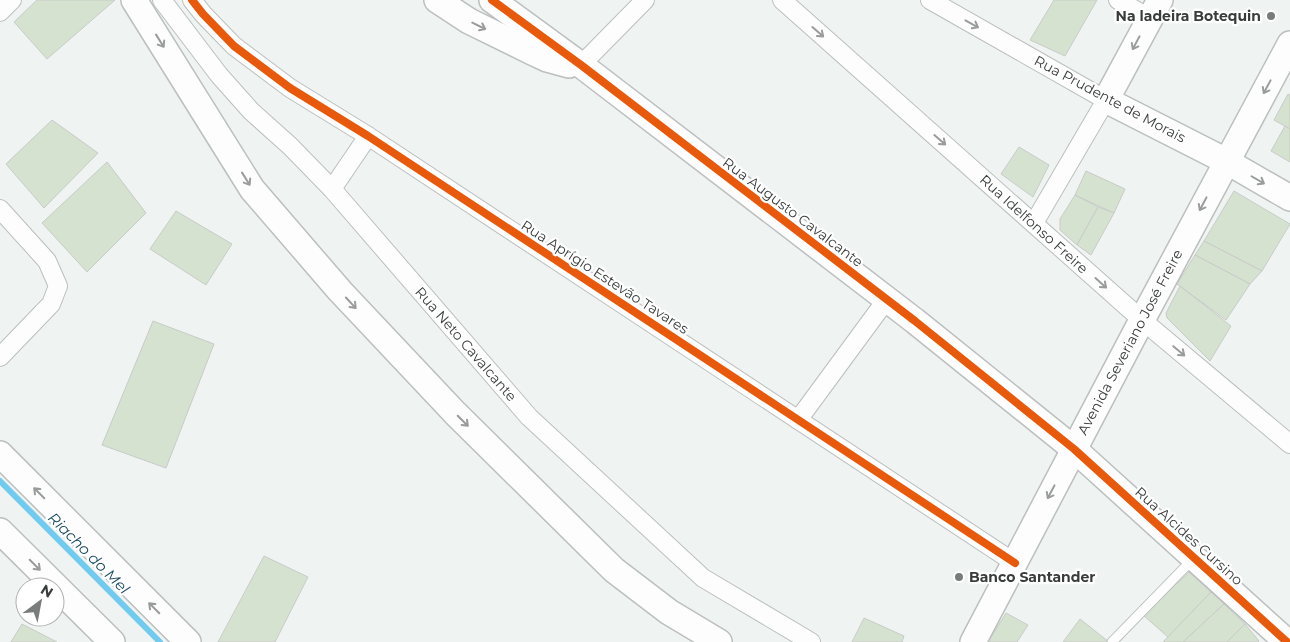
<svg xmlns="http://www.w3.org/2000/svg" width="1290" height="642" viewBox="0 0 1290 642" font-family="Montserrat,sans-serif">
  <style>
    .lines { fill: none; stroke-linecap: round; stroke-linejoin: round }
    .stream { stroke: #71cbee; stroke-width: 6 }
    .building { fill: #d6e2d0; stroke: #c8cbc9 }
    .lane-casing { stroke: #bbbfbd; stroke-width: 11 }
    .street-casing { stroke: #bbbfbd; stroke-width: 20 }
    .secondary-casing { stroke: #bbbfbd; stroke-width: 28 }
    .lane { stroke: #fdfdfd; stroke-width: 9 }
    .street { stroke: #fdfdfd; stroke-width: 18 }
    .secondary { stroke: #fdfdfd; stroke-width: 25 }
    .cycleway-casing { stroke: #fff; stroke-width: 11 }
    .cycleway { stroke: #e8590c; stroke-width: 8 }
    .oneway { stroke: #9a9c9c }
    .poi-dot { fill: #787c7a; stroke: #fff; stroke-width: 2 }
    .labels { text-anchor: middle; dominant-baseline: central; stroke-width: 4.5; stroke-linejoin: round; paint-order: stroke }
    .poi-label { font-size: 14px; font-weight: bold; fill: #383c3a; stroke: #fff; text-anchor: end }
    .street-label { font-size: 14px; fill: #383c3a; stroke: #fff }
    .water-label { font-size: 15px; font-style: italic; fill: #15485d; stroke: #fff }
  </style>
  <rect width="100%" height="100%" fill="#eff4f2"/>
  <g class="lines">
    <polyline class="stream" points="0,481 160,642"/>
  </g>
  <g class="building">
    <polygon points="37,0 115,0 47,59 14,22"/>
    <polygon points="1054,0 1097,0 1065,56 1030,40"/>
    <polygon points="1288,94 1290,95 1290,129 1274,120"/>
    <polygon points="52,120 98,153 44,208 6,164"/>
    <polygon points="1285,126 1290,129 1290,162 1271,151"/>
    <polygon points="1019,147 1049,165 1033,197 1001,174"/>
    <polygon points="107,162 146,213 87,272 42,223"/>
    <polygon points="1086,171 1125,189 1114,213 1075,195"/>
    <polygon points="1234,191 1290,224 1262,271 1204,241"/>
    <polygon points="1075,195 1098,207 1077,245 1060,230 1060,219"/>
    <polygon points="1098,207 1114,213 1091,255 1077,245"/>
    <polygon points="176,211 232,244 206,285 150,249"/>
    <polygon points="1204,241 1262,271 1250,284 1195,255"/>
    <polygon points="1195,255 1250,284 1226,320 1177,284"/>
    <polygon points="1180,286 1231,326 1210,361 1167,318 1166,313"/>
    <polygon points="153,321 214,344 166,468 102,445"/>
    <polygon points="264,556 308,577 275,642 218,642"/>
    <polygon points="1189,572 1211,592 1168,637 1143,615"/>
    <polygon points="1211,592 1224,604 1183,642 1163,642"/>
    <polygon points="1224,604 1245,624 1227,642 1183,642"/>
    <polygon points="1006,613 1028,625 1017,642 988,642"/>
    <polygon points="864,618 904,636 902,642 852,642"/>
    <polygon points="1080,619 1109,642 1063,642"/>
    <polygon points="22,624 57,642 11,642"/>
    <polygon points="1245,624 1259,641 1258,642 1227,642"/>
  </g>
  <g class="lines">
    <defs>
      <polyline id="lane" points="1112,642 1194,558"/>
      <g id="street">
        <polyline points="162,0 219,75 251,111 290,146 332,189 529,417 703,578 811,642"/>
        <polyline points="192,0 203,14 234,46 290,88 368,136 1015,563"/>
        <polyline points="782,0 1142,320 1290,444"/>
        <polyline points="930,0 1106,100 1034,223"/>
        <polyline points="1118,0 1149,18"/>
        <polyline points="0,12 12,0"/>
        <polyline points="581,65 645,0"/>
        <polyline points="332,189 368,136"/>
        <polyline points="0,209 47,261 58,286 51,304 0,357"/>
        <polyline points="798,420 887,299"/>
      </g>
      <g id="secondary">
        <polyline points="134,0 252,189 340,291 455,413 614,570 669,612 719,642"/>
        <polyline points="437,0 469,21 532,52 547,59 569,65"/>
        <polyline points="492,0 581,65 915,321 1074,449 1287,642"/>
        <polyline points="1160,0 1106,100 1226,161 1290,198"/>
        <polyline points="0,454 188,642"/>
        <polyline points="0,531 112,642"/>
        <polyline points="973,642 1142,320 1290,44"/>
      </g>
    </defs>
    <use href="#lane" class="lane-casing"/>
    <use href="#street" class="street-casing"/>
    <use href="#secondary" class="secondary-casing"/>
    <use href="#lane" class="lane"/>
    <use href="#street" class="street"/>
    <use href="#secondary" class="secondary"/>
    <defs>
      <g id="cycleway">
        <polyline points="192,0 203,14 234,46 290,88 368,136 1015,563"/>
        <polyline points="492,0 581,65 915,321 1074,449 1287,642"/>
      </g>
    </defs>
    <use href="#cycleway" class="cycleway-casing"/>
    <use href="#cycleway" class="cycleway"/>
  </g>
  <defs><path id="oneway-shaft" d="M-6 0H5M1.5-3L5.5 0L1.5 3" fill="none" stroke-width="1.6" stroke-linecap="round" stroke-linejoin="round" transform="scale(1.25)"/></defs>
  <g class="oneway">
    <use href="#oneway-shaft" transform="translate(972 24) rotate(29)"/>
    <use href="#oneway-shaft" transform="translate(479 26) rotate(26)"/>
    <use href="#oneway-shaft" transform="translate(818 32) rotate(41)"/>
    <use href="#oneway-shaft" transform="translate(160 41) rotate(58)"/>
    <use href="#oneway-shaft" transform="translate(1136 43) rotate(118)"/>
    <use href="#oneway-shaft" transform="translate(1267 87) rotate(118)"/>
    <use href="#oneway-shaft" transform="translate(940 140) rotate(41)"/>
    <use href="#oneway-shaft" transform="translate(246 179) rotate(58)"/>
    <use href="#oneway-shaft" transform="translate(1258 180) rotate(30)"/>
    <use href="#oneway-shaft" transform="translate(1203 204) rotate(118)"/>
    <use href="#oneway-shaft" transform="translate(1101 283) rotate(42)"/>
    <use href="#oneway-shaft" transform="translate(351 303) rotate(47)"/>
    <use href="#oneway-shaft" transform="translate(1179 351) rotate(40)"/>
    <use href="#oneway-shaft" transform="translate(463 421) rotate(45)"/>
    <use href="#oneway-shaft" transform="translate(1051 492) rotate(118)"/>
    <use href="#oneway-shaft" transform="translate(39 493) rotate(-135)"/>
    <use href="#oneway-shaft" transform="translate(35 565) rotate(45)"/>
    <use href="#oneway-shaft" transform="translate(154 608) rotate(-135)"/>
  </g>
  <g class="poi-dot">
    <circle cx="1271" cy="16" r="5"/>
    <circle cx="959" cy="577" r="5"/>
  </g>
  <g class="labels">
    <g class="poi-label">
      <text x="1261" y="16">Na ladeira Botequin</text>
      <text x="969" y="577" text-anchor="start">Banco Santander</text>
    </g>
    <g class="street-label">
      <text transform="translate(1110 99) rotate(28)">Rua Prudente de Morais</text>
      <text transform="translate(793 212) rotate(37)">Rua Augusto Cavalcante</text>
      <text transform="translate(1034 224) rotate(42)">Rua Idelfonso Freire</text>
      <text transform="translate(605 277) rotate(33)">Rua Aprígio Estevão Tavares</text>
      <text transform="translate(1130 342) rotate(-62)">Avenida Severiano José Freire</text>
      <text transform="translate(466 344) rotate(49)">Rua Neto Cavalcante</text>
      <text transform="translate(1189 536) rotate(42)">Rua Alcides Cursino</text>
    </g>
    <g class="water-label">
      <text transform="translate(89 553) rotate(45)">Riacho do Mel</text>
    </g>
  </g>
  <g transform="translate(40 602) rotate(32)"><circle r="24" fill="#ffffff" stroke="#afb1b0"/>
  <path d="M0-4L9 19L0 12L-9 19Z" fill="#787c7a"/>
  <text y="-8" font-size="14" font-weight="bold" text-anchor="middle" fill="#383c3a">N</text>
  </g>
</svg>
